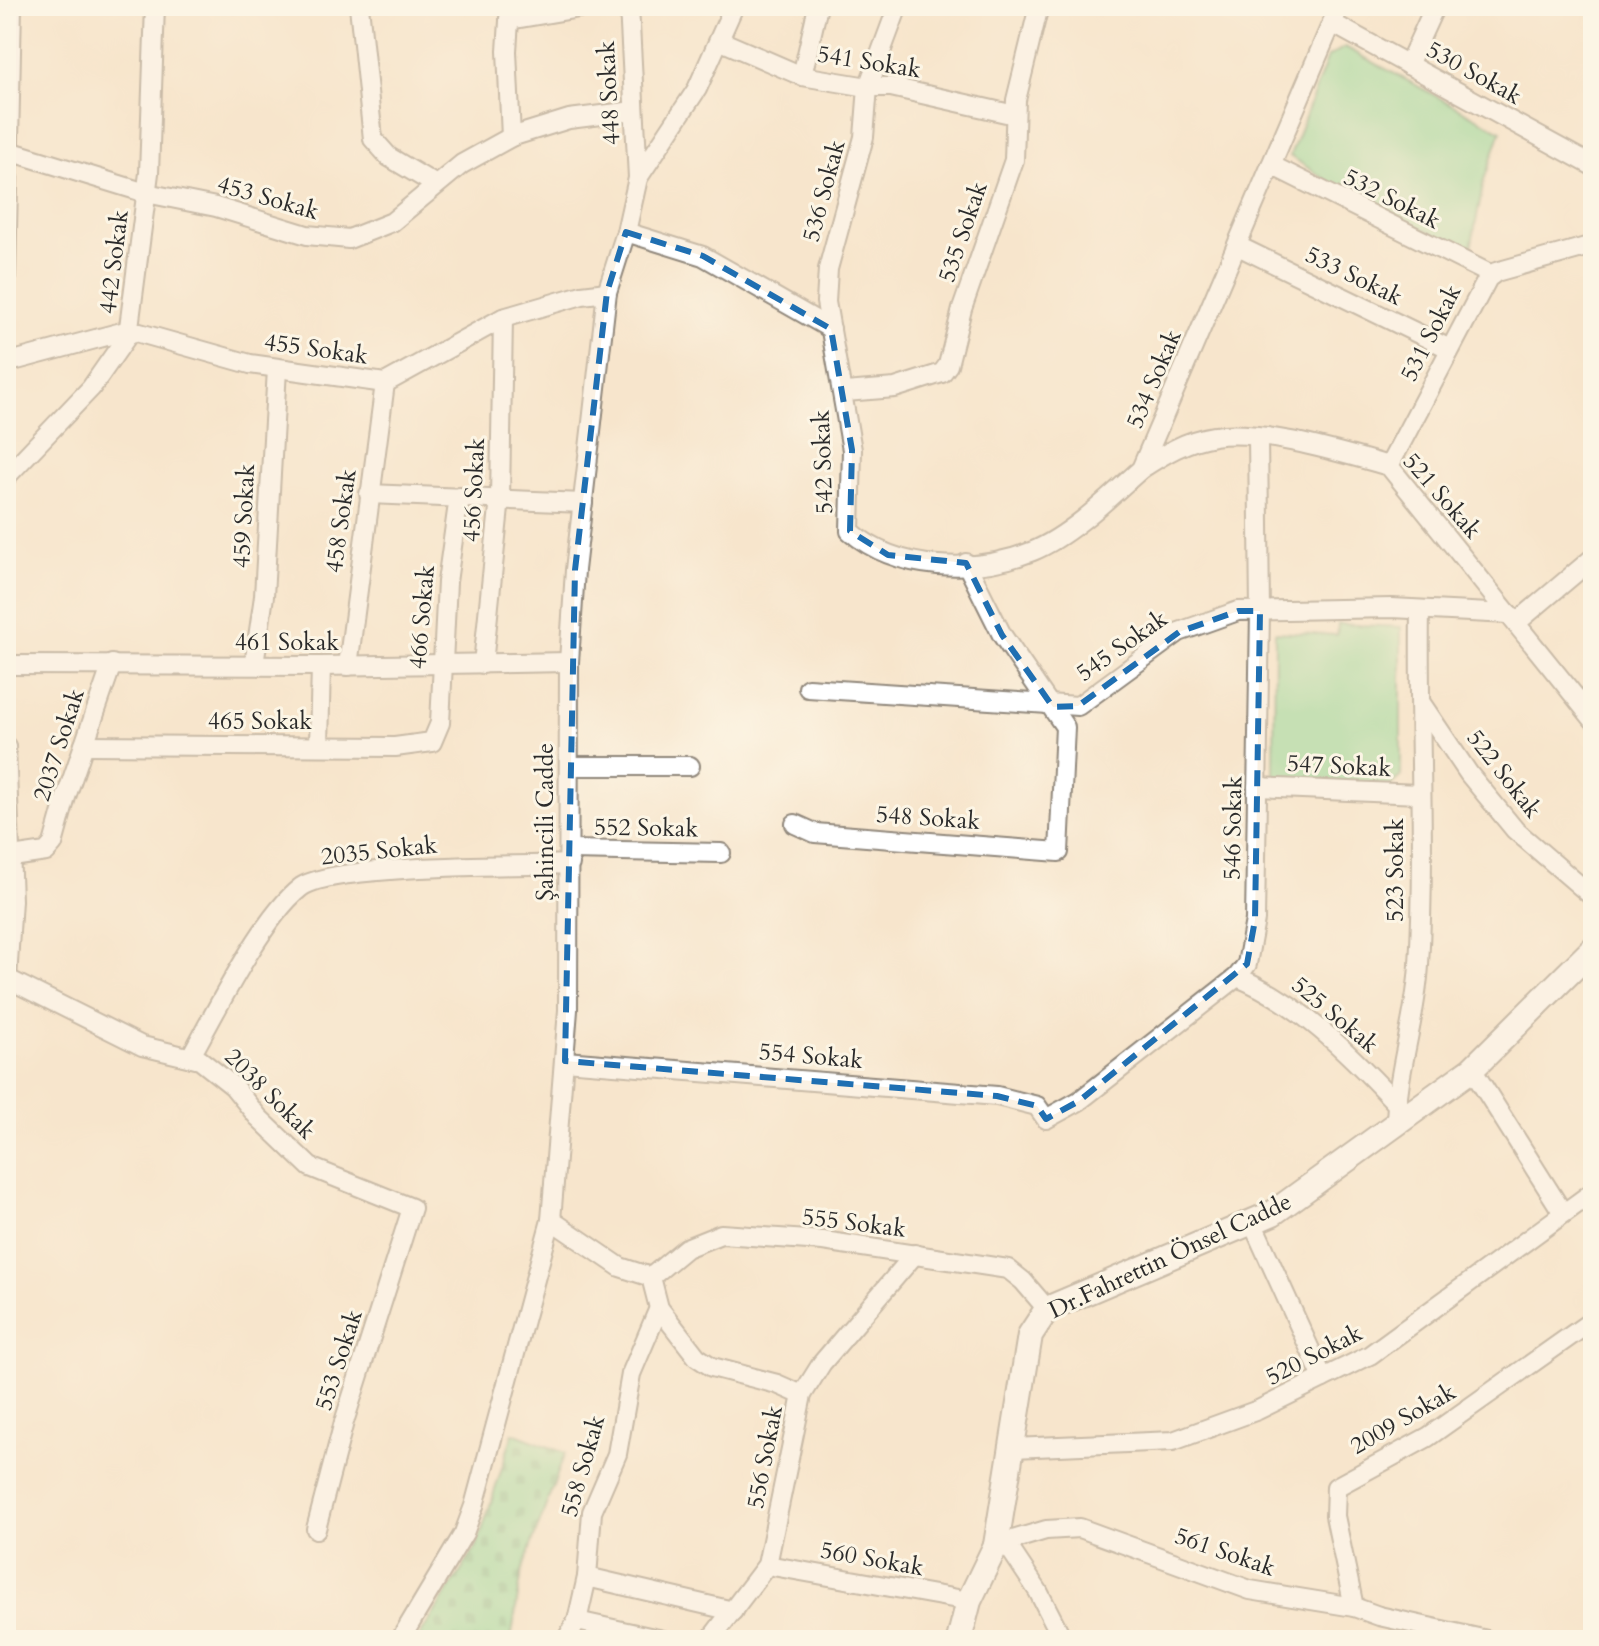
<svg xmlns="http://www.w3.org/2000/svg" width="1599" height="1646" viewBox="0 0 1599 1646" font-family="Cardo,serif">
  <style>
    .green { fill: #8bd997; stroke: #5b8261; stroke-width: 2 }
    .cemetery { fill: url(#cemetery-stones); stroke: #5b8261; stroke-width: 2 }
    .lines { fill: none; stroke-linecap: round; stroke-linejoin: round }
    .minor-casing { stroke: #91887c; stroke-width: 22 }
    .tertiary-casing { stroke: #91887c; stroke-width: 28 }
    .minor { stroke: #fff; stroke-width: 18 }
    .tertiary { stroke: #fff; stroke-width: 24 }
    .marked { fill: none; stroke: #1f6fb2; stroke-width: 6; stroke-dasharray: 16 10; stroke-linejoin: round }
    .labels { text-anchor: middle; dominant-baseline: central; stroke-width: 6; stroke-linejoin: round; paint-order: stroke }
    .street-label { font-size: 24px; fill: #2b2b2b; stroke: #fcf5e5 }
  </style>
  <defs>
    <pattern id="cemetery-stones" width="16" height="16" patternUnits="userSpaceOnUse" patternTransform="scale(2)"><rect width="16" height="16" fill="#8bd997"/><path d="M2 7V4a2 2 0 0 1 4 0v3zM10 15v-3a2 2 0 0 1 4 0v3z" fill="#78ba82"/></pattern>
  </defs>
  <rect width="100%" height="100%" fill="#fcf5e5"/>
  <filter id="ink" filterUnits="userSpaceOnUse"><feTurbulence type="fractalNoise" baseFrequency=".0125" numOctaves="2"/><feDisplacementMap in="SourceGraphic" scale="16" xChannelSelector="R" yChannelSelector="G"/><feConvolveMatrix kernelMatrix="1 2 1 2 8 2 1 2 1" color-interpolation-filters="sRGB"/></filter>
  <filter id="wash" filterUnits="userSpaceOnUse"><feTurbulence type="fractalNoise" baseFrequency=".006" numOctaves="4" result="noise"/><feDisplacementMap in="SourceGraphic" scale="32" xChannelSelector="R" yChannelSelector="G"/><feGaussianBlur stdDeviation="1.8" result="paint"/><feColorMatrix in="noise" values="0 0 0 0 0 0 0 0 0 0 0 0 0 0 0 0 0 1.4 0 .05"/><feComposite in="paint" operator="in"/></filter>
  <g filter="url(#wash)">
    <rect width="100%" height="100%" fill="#f7e5cc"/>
    <g class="green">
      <polygon points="1345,47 1501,131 1484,180 1470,253 1328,181 1290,156 1328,57"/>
      <polygon points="1338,624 1401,627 1401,776 1390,786 1274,779 1275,632 1337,635"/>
    </g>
    <polygon class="cemetery" points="513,1433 565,1453 522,1571 511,1640 417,1640 477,1546"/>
  </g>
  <g filter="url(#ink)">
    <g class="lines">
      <defs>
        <g id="minor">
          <polyline points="359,6 373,139 389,157 436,185"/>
          <polyline points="510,6 507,51 511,137"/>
          <polyline points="629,6 638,178"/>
          <path d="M898 6 868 87 864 137 828 269 826 302 852 450 850 531C897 572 976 574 1033 551 1070 536 1112 495 1141 469L1339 6"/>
          <polyline points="509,20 591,6"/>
          <polyline points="1332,23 1593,166"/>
          <polyline points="721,41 802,76 868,87 891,87 1015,115"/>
          <polyline points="1408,65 1435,6"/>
          <polyline points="802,76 818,6"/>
          <polyline points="6,150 146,193 216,207 307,235 349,239 392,222 462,164 511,137 569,119 634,111"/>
          <polyline points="1271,165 1492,275"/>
          <polyline points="626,232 703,256 831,329"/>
          <polyline points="1238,246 1450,349"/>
          <polyline points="6,277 12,6"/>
          <polyline points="6,363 129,330 250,364 385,383 503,318 582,295 607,292"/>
          <polyline points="845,392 895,388 942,373 948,365 962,309 1014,160 1016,100 1039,6"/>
          <polyline points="1389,466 1488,278 1496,272 1593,245"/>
          <path d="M1141 469C1164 454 1187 440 1214 436 1260 428 1342 453 1389 466L1593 719"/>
          <polyline points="6,477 91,388 128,335 149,173 155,6"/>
          <polyline points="369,494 583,503"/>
          <polyline points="1516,623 1593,558"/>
          <polyline points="483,664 500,498 503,318"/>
          <polyline points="6,665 321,666 569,662"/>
          <polyline points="254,665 264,596 277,369"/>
          <polyline points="348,666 385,383"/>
          <polyline points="808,688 1078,706 1179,632 1238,611 1392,608 1509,614"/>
          <polyline points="1421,703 1469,774 1515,830 1593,897"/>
          <polyline points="319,744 321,666"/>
          <polyline points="84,745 395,747 432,742 440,723 447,582 459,497"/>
          <polyline points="6,746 12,900 7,979"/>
          <polyline points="570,766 690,766"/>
          <polyline points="1257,787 1419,794"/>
          <polyline points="795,824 815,833 1059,852 1065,727 1002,635 966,563"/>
          <polyline points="570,850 721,853"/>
          <polyline points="12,857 46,852 53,844 66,797 112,664"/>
          <path d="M1237 977C1297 1001 1350 1054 1394 1101"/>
          <polyline points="6,978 142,1046 200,1060 233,1086 258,1117 310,1167 412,1208 344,1422 316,1529"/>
          <path d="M191 1056C216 1011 262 918 300 888 329 864 521 866 570 864"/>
          <polyline points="565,1061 997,1096 1037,1106 1046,1119 1079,1101 1237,977 1247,964 1255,920 1260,611 1258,437"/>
          <polyline points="1472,1069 1563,1213"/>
          <path d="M1396 1127C1396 1073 1416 1020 1419 965 1426 847 1418 728 1420 610"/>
          <polyline points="551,1220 620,1267 651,1277 659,1308 697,1357 712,1367 777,1384 802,1395"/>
          <polyline points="1252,1222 1323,1378"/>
          <polyline points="651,1277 686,1248 721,1234 823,1241 1008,1269 1023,1281 1047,1309"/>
          <polyline points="1013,1448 1173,1441 1258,1410 1370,1355 1593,1192"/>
          <polyline points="1006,1543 1038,1591 1063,1640"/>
          <polyline points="996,1545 1046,1530 1080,1528 1250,1590 1354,1607 1379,1616 1487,1640"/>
          <polyline points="767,1565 969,1601"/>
          <polyline points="587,1577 733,1611"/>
          <polyline points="1354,1607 1335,1516 1336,1487 1428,1437 1593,1320"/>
          <polyline points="577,1621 663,1640"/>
          <polyline points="400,1640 464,1533 474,1506 551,1220 568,1010 569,662 575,570 607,292 626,232 638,178 697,89 734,6"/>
          <polyline points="566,1640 577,1621 587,1577 592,1512 617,1454 631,1374 659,1308"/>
          <polyline points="710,1640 767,1565 802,1395 822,1363 915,1254"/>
        </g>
        <polyline id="tertiary" points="959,1640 969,1601 996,1545 1030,1335 1047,1309 1273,1213 1472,1069 1593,949"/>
      </defs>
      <use href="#minor" class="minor-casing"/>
      <use href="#tertiary" class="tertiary-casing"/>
      <use href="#minor" class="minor"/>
      <use href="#tertiary" class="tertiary"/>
    </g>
  </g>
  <path d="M0 0H1599V1646H0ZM626 232 703 256 831 329 852 450 850 531 888 555 966 563 1002 635 1053 707 1078 706 1179 632 1238 611H1260L1255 920 1247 964 1079 1101 1046 1119 1037 1106 997 1096 565 1061 575 570 607 292Z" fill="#f7e5cc" fill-opacity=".55" fill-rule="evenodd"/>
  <path class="marked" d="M626 232 703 256 831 329 852 450 850 531 888 555 966 563 1002 635 1053 707 1078 706 1179 632 1238 611H1260L1255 920 1247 964 1079 1101 1046 1119 1037 1106 997 1096 565 1061 575 570 607 292Z"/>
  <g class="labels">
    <g class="street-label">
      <text transform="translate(869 62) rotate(9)">541 Sokak</text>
      <text transform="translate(1474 73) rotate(29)">530 Sokak</text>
      <text transform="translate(609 93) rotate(-93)">448 Sokak</text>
      <text transform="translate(824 191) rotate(-75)">536 Sokak</text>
      <text transform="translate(268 198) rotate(16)">453 Sokak</text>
      <text transform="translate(1392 199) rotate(27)">532 Sokak</text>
      <text transform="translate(963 232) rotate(-71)">535 Sokak</text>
      <text transform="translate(114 262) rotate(-83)">442 Sokak</text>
      <text transform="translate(1354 276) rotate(26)">533 Sokak</text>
      <text transform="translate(1431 333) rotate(-63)">531 Sokak</text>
      <text transform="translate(316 349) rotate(8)">455 Sokak</text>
      <text transform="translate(1154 379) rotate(-67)">534 Sokak</text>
      <text transform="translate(823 462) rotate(-92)">542 Sokak</text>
      <text transform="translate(474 490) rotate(-87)">456 Sokak</text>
      <text transform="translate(1442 496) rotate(49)">521 Sokak</text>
      <text transform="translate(244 516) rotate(-87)">459 Sokak</text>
      <text transform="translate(341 521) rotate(-82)">458 Sokak</text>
      <text transform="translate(422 617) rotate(-85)">466 Sokak</text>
      <text x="287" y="642">461 Sokak</text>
      <text transform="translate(1122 646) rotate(-35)">545 Sokak</text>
      <text x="260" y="721">465 Sokak</text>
      <text transform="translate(59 745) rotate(-72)">2037 Sokak</text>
      <text transform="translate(1339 766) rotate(3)">547 Sokak</text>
      <text transform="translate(1504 774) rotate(52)">522 Sokak</text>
      <text transform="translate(928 818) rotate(4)">548 Sokak</text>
      <text transform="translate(545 822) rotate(-90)">Şahincili Cadde</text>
      <text transform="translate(646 828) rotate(1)">552 Sokak</text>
      <text transform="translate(1233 828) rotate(-89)">546 Sokak</text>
      <text transform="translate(379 851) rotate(-6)">2035 Sokak</text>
      <text transform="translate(1395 870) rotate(-90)">523 Sokak</text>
      <text transform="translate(1335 1015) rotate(40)">525 Sokak</text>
      <text transform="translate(811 1056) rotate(5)">554 Sokak</text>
      <text transform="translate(270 1094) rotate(45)">2038 Sokak</text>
      <text transform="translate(854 1223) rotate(7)">555 Sokak</text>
      <text transform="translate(1170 1256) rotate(-25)">Dr.Fahrettin Önsel Cadde</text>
      <text transform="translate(1314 1355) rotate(-27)">520 Sokak</text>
      <text transform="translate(339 1360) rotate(-72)">553 Sokak</text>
      <text transform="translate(1403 1419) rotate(-30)">2009 Sokak</text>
      <text transform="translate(765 1457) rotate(-79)">556 Sokak</text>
      <text transform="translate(583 1466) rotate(-74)">558 Sokak</text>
      <text transform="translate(1225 1552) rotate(19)">561 Sokak</text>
      <text transform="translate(872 1559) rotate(10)">560 Sokak</text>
    </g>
  </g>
  <rect width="1599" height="1646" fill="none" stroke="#fcf5e5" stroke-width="32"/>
</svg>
